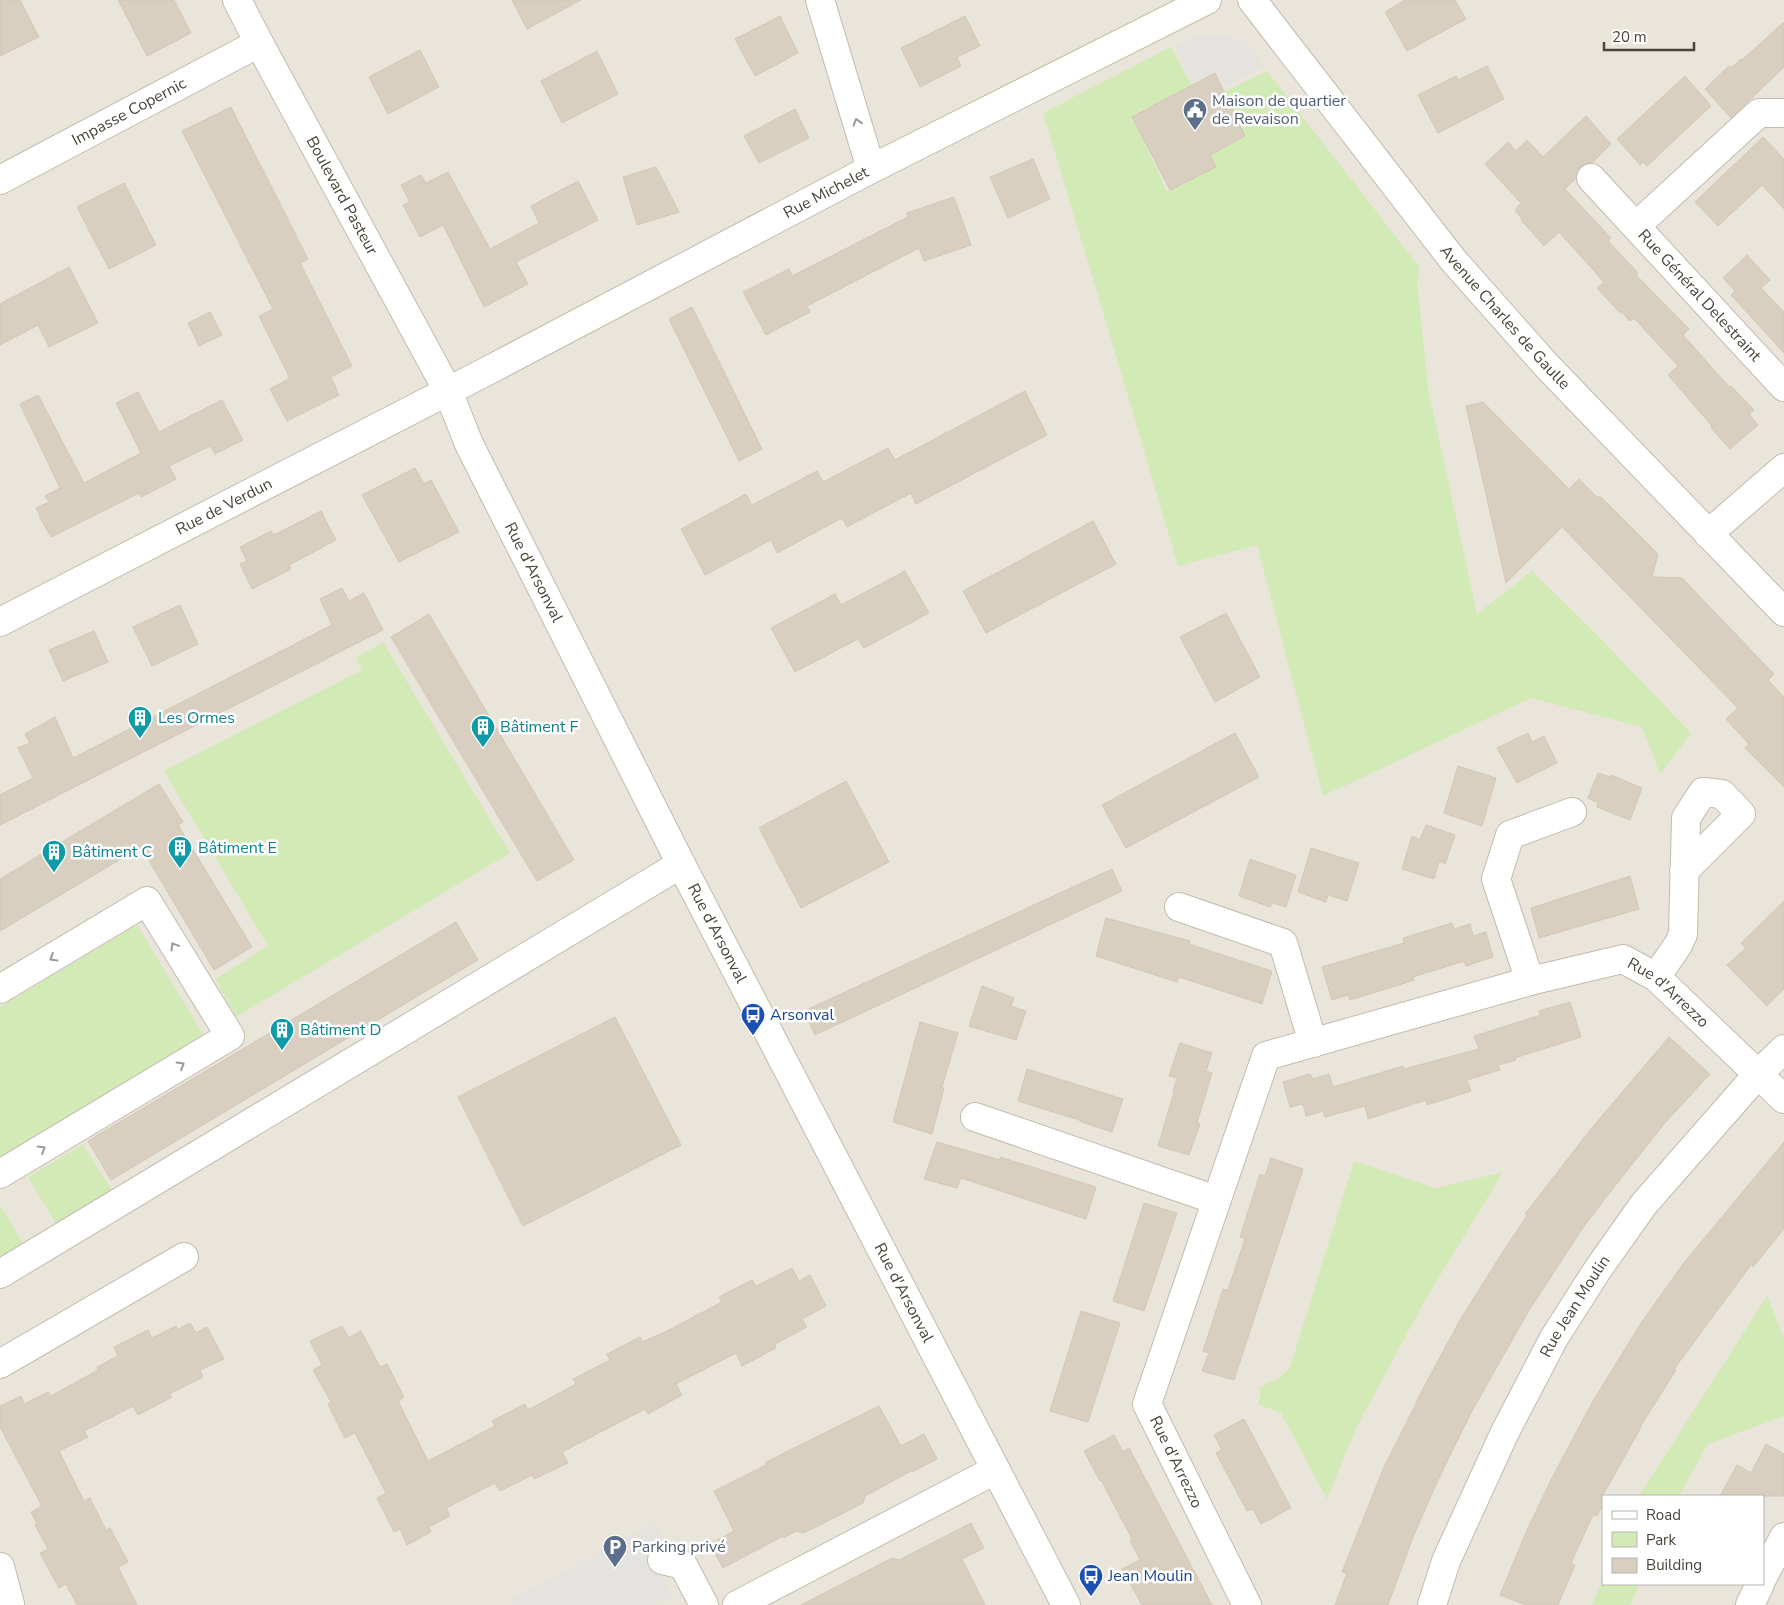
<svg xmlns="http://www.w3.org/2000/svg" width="1784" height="1605" viewBox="0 0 1784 1605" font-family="'Nunito Sans',sans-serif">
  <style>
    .residential { fill: #eae5da; fill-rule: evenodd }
    .green { fill: #d2eab5 }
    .parking { fill: #e5e3e0 }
    .building { fill: #d8cfc1; stroke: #d3c7b4 }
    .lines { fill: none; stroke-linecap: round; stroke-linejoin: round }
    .minor-casing { stroke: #c2bbae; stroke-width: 30 }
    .minor { stroke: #fff; stroke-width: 28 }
    .oneway { stroke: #9c9892 }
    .labels { text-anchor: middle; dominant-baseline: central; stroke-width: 5; stroke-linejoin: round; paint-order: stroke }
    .service-label { font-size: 16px; fill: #4e5e75; stroke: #fff; text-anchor: start }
    .street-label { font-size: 16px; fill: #4b4439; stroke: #fff }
    .culture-label { font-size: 16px; fill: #0d838f; stroke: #fff; text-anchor: start }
    .transit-label { font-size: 16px; fill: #164399; stroke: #fff; text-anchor: start }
  </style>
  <rect width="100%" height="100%" fill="#f6f3ec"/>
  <path class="residential" d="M0 0H1784V1605H0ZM1603 1496H1763V1584H1603Z"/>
  <g class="green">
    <polygon points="1171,47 1192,86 1132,117 1167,191 1215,167 1210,155 1245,136 1224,92 1267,71 1420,268 1417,283 1428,388 1477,614 1532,571 1598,636 1691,733 1660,774 1642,727 1531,698 1323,796 1257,545 1178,566 1100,302 1043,113"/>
    <polygon points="383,642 510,853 236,1017 215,979 268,946 164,771 362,670 356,658"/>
    <polygon points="137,925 204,1036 0,1158 0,1007"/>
    <polygon points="83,1144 112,1191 56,1224 28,1177"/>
    <polygon points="1354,1161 1435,1188 1503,1172 1424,1302 1356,1428 1327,1499 1281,1413 1258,1404 1260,1396 1259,1388 1280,1377 1290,1368"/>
    <polygon points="0,1205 23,1243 0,1257"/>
    <polygon points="1767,1296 1784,1338 1784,1416 1708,1444 1679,1496 1639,1496"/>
    <polygon points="1603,1580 1603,1584 1639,1584 1630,1605 1592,1605"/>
  </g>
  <g class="parking">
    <polygon points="1222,34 1242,41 1255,54 1263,66 1226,86 1217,69 1192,82 1175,46 1194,37"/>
    <polygon points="654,1524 666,1544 660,1576 671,1596 655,1605 513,1605 510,1599"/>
  </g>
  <g class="building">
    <polygon points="0,0 20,0 39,37 0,56"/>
    <polygon points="118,0 174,0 191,33 147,56"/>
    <polygon points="512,0 581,0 527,29"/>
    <polygon points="1405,0 1455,0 1466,19 1407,51 1385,12"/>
    <polygon points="780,16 798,53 755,76 735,39"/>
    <polygon points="965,16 980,46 957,57 961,66 920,87 901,48"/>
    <polygon points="1784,22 1784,67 1731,118 1705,89 1729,66 1731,68 1741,59 1742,60"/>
    <polygon points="420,50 439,87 388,114 369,77"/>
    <polygon points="597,51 618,94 562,123 541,81"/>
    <polygon points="1487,66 1504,99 1438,133 1418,95 1456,76 1458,80"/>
    <polygon points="1215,73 1245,136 1210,155 1216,167 1170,190 1132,117"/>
    <polygon points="1685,76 1711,106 1647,166 1643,162 1640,165 1617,139"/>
    <polygon points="231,107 308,259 300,263 352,366 331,377 339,395 287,421 270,389 290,378 259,316 273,309 182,131"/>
    <polygon points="795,109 809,138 759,163 744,136"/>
    <polygon points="1586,116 1611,144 1592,163 1587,163 1580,167 1576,173 1576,178 1565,189 1611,238 1608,241 1638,273 1636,275 1689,329 1683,335 1730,388 1731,386 1754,410 1749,414 1758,425 1730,449 1711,428 1712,426 1668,375 1678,366 1634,318 1630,321 1621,311 1620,313 1597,288 1604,282 1559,232 1544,246 1521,220 1522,219 1515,210 1521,203 1485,164 1508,142 1516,151 1527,140 1543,157"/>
    <polygon points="1763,137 1784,159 1784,209 1762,185 1718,226 1695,202"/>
    <polygon points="1033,159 1050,199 1008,218 990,177"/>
    <polygon points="656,167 679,212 637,225 623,177"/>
    <polygon points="448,172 490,249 539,223 531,206 578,181 598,220 516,262 528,284 484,307 443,225 420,237 403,205 410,202 401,185 421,175 426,183"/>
    <polygon points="124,183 156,245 109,269 77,207"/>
    <polygon points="954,197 971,245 924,261 919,248 807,306 810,312 766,335 743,292 789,269 792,276 908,217 907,213"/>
    <polygon points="1747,255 1770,280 1761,288 1784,312 1784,353 1731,295 1735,291 1723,278"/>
    <polygon points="69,267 98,323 49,347 38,325 0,345 0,304"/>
    <polygon points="692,307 762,449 739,461 669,319"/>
    <polygon points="210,312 222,335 199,346 188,323"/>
    <polygon points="1025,391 1047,435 916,504 911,493 847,527 842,518 777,553 771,540 705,575 681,529 746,494 752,505 817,471 823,482 888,448 895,460"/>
    <polygon points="138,392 159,432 222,400 243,440 215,454 210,446 169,466 176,479 141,497 139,493 51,537 39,516 40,515 36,508 49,502 45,496 60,488 20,404 38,395 84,483 141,453 116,403"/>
    <polygon points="1483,402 1569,489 1579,479 1597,497 1601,497 1658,554 1652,577 1682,578 1774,674 1768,680 1784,697 1784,787 1745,748 1749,744 1726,719 1738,708 1562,527 1506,583 1466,406"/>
    <polygon points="415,468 424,484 431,480 459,532 399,562 362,495"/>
    <polygon points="321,511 336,540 289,565 291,569 252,589 240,564 247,561 240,547 271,531 274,535"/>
    <polygon points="1093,521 1116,564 986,633 963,591"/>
    <polygon points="905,571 929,613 864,648 858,639 795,672 771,628 835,594 841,605"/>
    <polygon points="342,588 349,601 364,593 383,630 0,825 0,795 33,778 18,748 30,743 25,734 55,717 73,758 332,625 320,599"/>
    <polygon points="180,605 198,644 152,666 133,627"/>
    <polygon points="1226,613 1260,677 1215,702 1180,637"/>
    <polygon points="429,614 574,860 537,881 391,637"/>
    <polygon points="94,631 108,662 63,681 49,650"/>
    <polygon points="1235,733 1259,777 1126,848 1102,805"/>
    <polygon points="1528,733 1532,742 1544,736 1557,763 1517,783 1497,748"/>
    <polygon points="1458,766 1496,778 1482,826 1444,813"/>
    <polygon points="1598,773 1610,777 1611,775 1642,788 1630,820 1597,807 1598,803 1588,798"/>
    <polygon points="846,781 889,862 801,908 759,828"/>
    <polygon points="159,784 183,822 178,825 252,947 214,970 141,847 0,931 0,879"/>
    <polygon points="1426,825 1455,835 1445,864 1439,861 1434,879 1402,869 1412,836 1420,840"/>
    <polygon points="1311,848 1359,863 1347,901 1328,895 1326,902 1298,892"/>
    <polygon points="1250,859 1296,875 1286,907 1273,903 1270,907 1239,896"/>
    <polygon points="1112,869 1122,891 815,1035 804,1011"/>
    <polygon points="1630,876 1639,909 1539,938 1531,908"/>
    <polygon points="1784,901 1784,989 1767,1006 1727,965 1746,948 1741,943"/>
    <polygon points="1106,918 1190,941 1189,944 1272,971 1262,1004 1179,977 1177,982 1096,956"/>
    <polygon points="456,922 478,960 111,1180 88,1141"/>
    <polygon points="1452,923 1454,929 1470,924 1473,936 1486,932 1493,957 1466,966 1464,961 1413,977 1414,980 1399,985 1350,1000 1348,995 1332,1000 1322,967 1404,943 1403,938"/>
    <polygon points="982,986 1014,998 1011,1006 1026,1011 1016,1040 969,1026"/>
    <polygon points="1570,1002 1581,1037 1515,1058 1516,1060 1498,1065 1500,1070 1467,1080 1471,1091 1427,1105 1426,1100 1368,1119 1365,1106 1325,1117 1323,1111 1306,1116 1303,1104 1290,1107 1283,1082 1310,1074 1313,1079 1329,1074 1333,1087 1403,1066 1404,1069 1479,1049 1474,1036 1541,1015 1539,1011"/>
    <polygon points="615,1017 681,1145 523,1226 458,1097"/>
    <polygon points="920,1022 958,1033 942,1087 944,1088 932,1134 893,1122"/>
    <polygon points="1669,1037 1710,1074 1664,1124 1611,1191 1582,1229 1528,1312 1472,1411 1438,1480 1413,1537 1388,1605 1335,1605 1347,1573 1342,1572 1384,1467 1417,1402 1416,1402 1460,1320 1504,1250 1527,1216 1525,1214 1591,1129"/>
    <polygon points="1180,1043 1212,1053 1206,1071 1212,1073 1197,1123 1200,1124 1189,1155 1158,1146 1174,1092 1173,1092 1177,1078 1169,1076"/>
    <polygon points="1027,1069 1123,1099 1112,1132 1081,1122 1082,1121 1018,1101"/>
    <polygon points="937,1142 1000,1160 1000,1157 1096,1187 1086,1219 961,1178 957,1188 924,1179"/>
    <polygon points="1784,1142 1784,1229 1753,1267 1751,1265 1674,1369 1676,1370 1640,1427 1641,1427 1603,1495 1603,1504 1597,1516 1593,1515 1571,1563 1575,1565 1558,1605 1526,1605 1500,1595 1527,1530 1552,1478 1593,1401 1641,1323 1683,1264"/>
    <polygon points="1271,1158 1303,1169 1234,1380 1202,1371 1209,1353 1203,1351 1223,1289 1228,1290 1245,1239 1240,1237 1260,1174 1265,1176"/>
    <polygon points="1144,1203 1177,1213 1144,1311 1113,1301"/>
    <polygon points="792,1268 799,1281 810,1275 826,1306 802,1319 807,1327 775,1344 776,1348 742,1366 736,1353 676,1384 682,1395 648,1414 645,1409 562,1452 568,1463 534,1479 532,1475 500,1491 495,1483 446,1508 450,1516 429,1527 431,1532 407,1545 400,1529 394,1532 377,1498 386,1493 355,1433 345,1438 328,1404 331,1402 313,1370 322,1365 310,1341 342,1326 349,1338 361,1331 380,1367 387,1364 404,1397 398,1401 428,1461 495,1426 492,1421 525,1404 528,1410 576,1384 573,1379 610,1360 607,1354 640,1337 642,1342 665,1332 722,1302 719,1297 752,1280 756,1286"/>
    <polygon points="1081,1311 1120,1323 1088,1422 1050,1411"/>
    <polygon points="190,1323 196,1333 207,1327 224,1359 200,1370 203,1377 169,1394 172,1397 138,1415 133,1406 84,1431 88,1437 59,1451 84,1501 90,1498 106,1530 110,1528 128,1562 118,1567 137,1605 77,1605 66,1584 59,1588 40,1553 48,1549 35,1525 37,1524 31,1512 42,1506 0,1427 0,1406 21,1396 24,1404 48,1392 51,1396 98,1370 97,1367 118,1356 114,1347 148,1330 152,1338 176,1326 178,1329"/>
    <polygon points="879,1406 901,1446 924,1434 937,1459 912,1472 911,1471 865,1496 863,1503 816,1527 803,1533 796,1531 784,1538 783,1536 723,1568 710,1544 734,1531 714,1491 766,1465 765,1463 790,1450"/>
    <polygon points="1244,1419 1291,1508 1261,1524 1253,1509 1247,1511 1216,1453 1222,1450 1214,1435"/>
    <polygon points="1114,1435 1123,1452 1129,1448 1212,1605 1142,1605 1122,1569 1140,1560 1130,1540 1132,1539 1101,1480 1100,1481 1084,1451"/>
    <polygon points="1766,1444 1784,1454 1784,1496 1720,1496 1737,1465 1751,1473"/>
    <polygon points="971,1523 984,1548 962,1559 985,1605 801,1605 892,1558 899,1560"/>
  </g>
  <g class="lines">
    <defs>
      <g id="minor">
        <path id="s1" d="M237 0 259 43 448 391 469 444 681 864 1066 1605"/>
        <polyline points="820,0 871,169"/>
        <path id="s2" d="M1252 0 1453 260 1547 366 1784 612"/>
        <path id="s3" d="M1591 178 1784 387"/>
        <path id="s4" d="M0 180 259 43"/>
        <polyline points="1636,226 1759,113 1784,113"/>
        <polyline points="1708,534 1784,468"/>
        <path id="s5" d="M0 622 491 369 871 169 1207 0"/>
        <polyline points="1179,907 1283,943 1313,1043"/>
        <polyline points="1656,977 1678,945 1683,934 1686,818 1703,792 1722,794 1741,814 1684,871"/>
        <polyline points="1530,981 1496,879 1510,835 1572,812"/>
        <polyline points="0,989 147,901 230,1036 0,1174"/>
        <polyline points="975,1117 1216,1200"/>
        <polyline points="0,1274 681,864"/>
        <polyline points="0,1364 184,1257"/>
        <polyline points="662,1560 683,1565 704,1605"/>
        <polyline points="0,1567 10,1604 8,1605"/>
        <polyline points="1763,1577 1784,1537"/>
        <polyline points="737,1605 995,1470"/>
        <path id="s6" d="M1247 1605 1147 1404 1266 1056 1530 981 1623 959 1656 977 1784 1099"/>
        <path id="s7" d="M1432 1605 1446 1561 1505 1432 1554 1338 1598 1269 1644 1204 1758 1074 1784 1049"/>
        <polyline points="1750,1605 1760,1584"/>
      </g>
    </defs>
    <use href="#minor" class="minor-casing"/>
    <use href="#minor" class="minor"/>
  </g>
  <defs><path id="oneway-chevron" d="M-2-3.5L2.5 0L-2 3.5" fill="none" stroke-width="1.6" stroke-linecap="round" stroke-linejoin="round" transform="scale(1.25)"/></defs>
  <g class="oneway">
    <use href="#oneway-chevron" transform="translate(857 122) rotate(-107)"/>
    <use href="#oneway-chevron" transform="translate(174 946) rotate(-121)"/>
    <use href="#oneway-chevron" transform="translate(53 958) rotate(149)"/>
    <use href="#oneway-chevron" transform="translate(181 1065) rotate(-31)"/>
    <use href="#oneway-chevron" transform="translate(42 1149) rotate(-31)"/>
  </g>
  <defs>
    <symbol id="civic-pin" viewBox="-11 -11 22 30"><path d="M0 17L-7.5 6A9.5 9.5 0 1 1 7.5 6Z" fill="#5c6f8a" stroke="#fff"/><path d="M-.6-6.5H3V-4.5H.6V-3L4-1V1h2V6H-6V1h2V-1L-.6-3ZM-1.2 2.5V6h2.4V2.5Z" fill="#fff"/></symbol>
    <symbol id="building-pin" viewBox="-11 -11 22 30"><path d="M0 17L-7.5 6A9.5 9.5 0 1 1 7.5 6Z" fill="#0f9aa8" stroke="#fff"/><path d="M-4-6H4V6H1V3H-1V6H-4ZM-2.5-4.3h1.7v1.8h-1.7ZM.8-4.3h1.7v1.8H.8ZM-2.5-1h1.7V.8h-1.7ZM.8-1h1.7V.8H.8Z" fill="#fff"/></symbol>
    <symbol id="bus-pin" viewBox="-11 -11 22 30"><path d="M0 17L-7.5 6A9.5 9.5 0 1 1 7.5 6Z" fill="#1a4fb4" stroke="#fff"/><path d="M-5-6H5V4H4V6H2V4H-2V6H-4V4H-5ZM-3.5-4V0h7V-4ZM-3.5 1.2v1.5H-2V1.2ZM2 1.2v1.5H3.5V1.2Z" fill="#fff"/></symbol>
    <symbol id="parking-pin" viewBox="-11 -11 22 30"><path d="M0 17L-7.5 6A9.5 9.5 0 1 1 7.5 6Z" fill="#5c6f8a" stroke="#fff"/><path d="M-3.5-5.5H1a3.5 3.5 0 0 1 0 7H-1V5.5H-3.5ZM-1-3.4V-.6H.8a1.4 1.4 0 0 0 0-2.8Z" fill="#fff"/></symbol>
  </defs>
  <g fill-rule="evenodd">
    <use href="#civic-pin" x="1181" y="96" width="28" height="38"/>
    <use href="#building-pin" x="126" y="704" width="28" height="38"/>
    <use href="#building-pin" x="469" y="713" width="28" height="38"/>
    <use href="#building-pin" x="166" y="834" width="28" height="38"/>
    <use href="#building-pin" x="40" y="838" width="28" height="38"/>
    <use href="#bus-pin" x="739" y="1001" width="28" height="38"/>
    <use href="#building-pin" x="268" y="1016" width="28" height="38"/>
    <use href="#parking-pin" x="601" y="1533" width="28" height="38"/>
    <use href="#bus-pin" x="1077" y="1562" width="28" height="38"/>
  </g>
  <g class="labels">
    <g class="service-label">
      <text x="1212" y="101">Maison de quartier<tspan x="1212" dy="18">de Revaison</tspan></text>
      <text x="632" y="1547">Parking privé</text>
    </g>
    <g class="street-label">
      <text stroke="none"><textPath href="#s4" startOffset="146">Impasse Copernic</textPath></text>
      <text stroke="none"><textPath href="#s5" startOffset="931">Rue Michelet</textPath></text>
      <text stroke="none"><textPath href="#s1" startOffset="222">Boulevard Pasteur</textPath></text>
      <text stroke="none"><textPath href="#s3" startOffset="160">Rue Général Delestraint</textPath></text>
      <text stroke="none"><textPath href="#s2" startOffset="406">Avenue Charles de Gaulle</textPath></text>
      <text stroke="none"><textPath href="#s5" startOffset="252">Rue de Verdun</textPath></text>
      <text stroke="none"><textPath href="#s1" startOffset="645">Rue d'Arsonval</textPath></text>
      <text stroke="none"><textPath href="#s1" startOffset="1050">Rue d'Arsonval</textPath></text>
      <text stroke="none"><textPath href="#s6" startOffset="1019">Rue d'Arrezzo</textPath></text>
      <text stroke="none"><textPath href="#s1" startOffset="1455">Rue d'Arsonval</textPath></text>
      <text stroke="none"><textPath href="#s7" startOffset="332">Rue Jean Moulin</textPath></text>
      <text transform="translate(1176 1462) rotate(64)">Rue d'Arrezzo</text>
    </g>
    <g class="culture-label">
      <text x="158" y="718">Les Ormes</text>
      <text x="500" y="727">Bâtiment F</text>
      <text x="198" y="848">Bâtiment E</text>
      <text x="72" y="852">Bâtiment C</text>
      <text x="300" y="1030">Bâtiment D</text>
    </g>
    <g class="transit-label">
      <text x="770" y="1015">Arsonval</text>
      <text x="1108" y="1576">Jean Moulin</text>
    </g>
  </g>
  <rect x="1602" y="1495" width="162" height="90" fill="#ffffff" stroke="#b7b4b0"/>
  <rect x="1612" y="1511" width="25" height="8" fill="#ffffff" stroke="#b7b4b0"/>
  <text x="1646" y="1520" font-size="15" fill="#4b4439">Road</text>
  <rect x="1612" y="1532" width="25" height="15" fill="#d2eab5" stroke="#b7b4b0"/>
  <text x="1646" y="1545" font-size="15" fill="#4b4439">Park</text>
  <rect x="1612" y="1558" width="25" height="15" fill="#d8cfc1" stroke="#b7b4b0"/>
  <text x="1646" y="1570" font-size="15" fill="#4b4439">Building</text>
  <path d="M1604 42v8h90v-8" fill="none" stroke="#4b4439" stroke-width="2.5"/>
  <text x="1612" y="42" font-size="15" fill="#4b4439" stroke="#ffffff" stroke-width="4" paint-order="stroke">20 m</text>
</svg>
